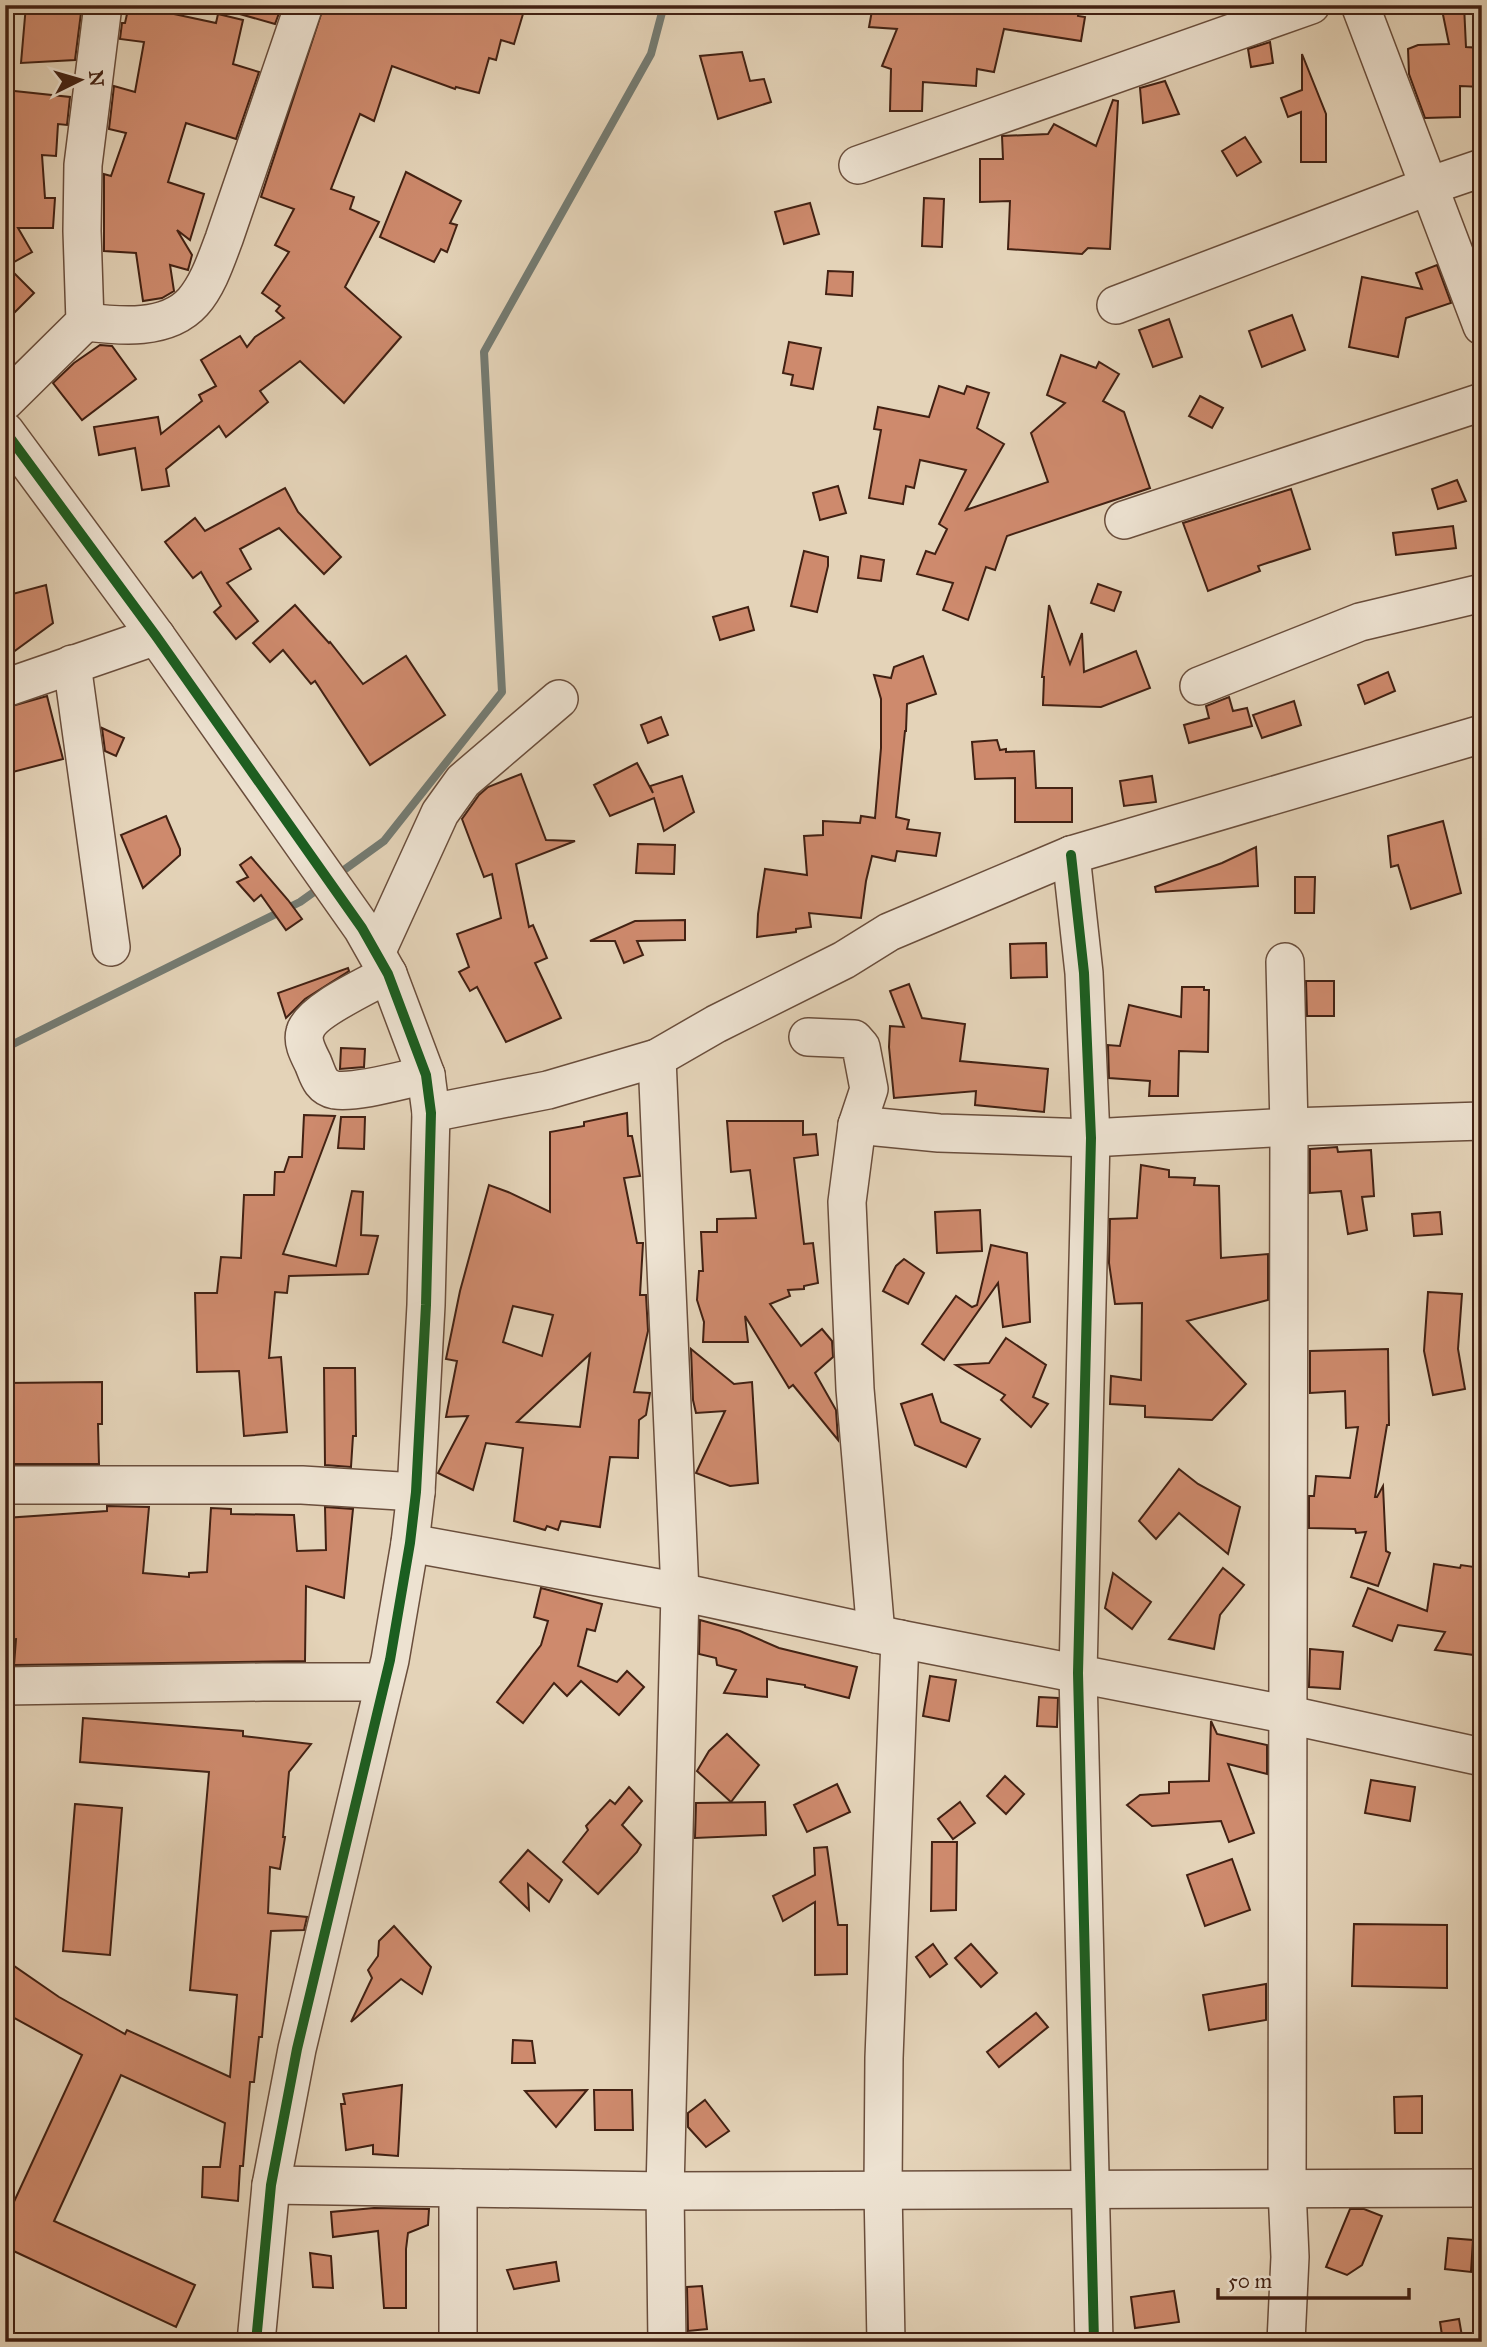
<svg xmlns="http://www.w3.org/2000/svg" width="1487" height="2347" viewBox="0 0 1487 2347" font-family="'IM FELL Great Primer',serif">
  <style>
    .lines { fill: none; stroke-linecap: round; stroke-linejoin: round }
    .stream { stroke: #747b72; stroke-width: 8 }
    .building { fill: #ce8a6d; stroke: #422113; stroke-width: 2; fill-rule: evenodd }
    .minor-casing { stroke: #6a4e3c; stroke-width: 40 }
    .minor { stroke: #ede2d1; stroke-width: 37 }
    .cycleway-casing { stroke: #ede2d1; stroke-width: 15 }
    .cycleway { stroke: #1b5e20; stroke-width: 10 }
  </style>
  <rect width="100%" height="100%" fill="#e4d3b8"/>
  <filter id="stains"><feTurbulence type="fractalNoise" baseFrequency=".00286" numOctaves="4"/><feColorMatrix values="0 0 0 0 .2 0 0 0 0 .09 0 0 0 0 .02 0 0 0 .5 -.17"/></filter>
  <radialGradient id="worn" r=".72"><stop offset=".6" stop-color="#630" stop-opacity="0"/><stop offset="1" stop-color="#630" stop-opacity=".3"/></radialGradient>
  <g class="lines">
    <g class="stream">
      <polyline points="337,875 384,841 502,692 484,352 651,54 664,5"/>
      <polyline points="5,1048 300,902 321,887"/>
    </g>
  </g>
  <g class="building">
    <polygon points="26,5 82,5 75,60 21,63"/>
    <polygon points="129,5 162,5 160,11 216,23 218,14 243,20 233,64 259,72 236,139 186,123 168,182 204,194 190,240 177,230 192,255 188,270 170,265 174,291 162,298 143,301 136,253 104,251 104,174 111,176 126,133 109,129 114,86 135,92 144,42 120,39 122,23 125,23"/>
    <polygon points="229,5 282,5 275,24 229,11"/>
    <polygon points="324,5 493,5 523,14 514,44 501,40 496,60 489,58 479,93 456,87 455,89 392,66 374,121 360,114 331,189 354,197 350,209 379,222 345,287 401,337 344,403 300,361 260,391 268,402 226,437 219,426 166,469 169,486 142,490 135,448 99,455 94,427 158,417 161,434 202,401 199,395 216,386 201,360 240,336 247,347 255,337 284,318 276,311 280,306 262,293 289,252 275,245 294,209 261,197"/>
    <polygon points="873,5 1079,5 1078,16 1085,17 1081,41 1004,29 994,72 977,69 976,86 923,82 922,111 890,111 891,69 882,66 897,29 869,27"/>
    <polygon points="1441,5 1464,5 1466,47 1482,48 1482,87 1460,86 1460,117 1425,118 1409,74 1408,49 1418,45 1449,44"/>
    <polygon points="1270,42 1273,63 1251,67 1248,49"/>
    <polygon points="742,52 750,81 764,79 771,102 718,119 700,56"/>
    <polygon points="1302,54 1326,114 1326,162 1301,162 1301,112 1288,117 1281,98 1302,90"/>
    <polygon points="1165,81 1179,114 1143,123 1140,88"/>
    <polygon points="5,90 70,97 67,125 58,124 56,156 42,155 45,198 55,198 53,228 18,228 32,252 7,266 34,293 5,322"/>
    <polygon points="1113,100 1118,101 1110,249 1088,248 1082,254 1008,249 1010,201 980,202 980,159 1003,159 1002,136 1048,134 1054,124 1096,146"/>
    <polygon points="1245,137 1261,162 1237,176 1222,151"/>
    <polygon points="406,172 461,201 450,223 457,225 447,252 441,249 434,262 380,237"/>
    <polygon points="924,198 944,199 942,247 922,246"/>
    <polygon points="810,203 819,234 784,244 775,212"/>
    <polygon points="1437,265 1451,303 1406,318 1398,357 1349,347 1362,277 1422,289 1416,273"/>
    <polygon points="828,271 853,272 852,296 826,294"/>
    <polygon points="1292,315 1305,350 1262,367 1249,331"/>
    <polygon points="1169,319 1182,357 1153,367 1139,330"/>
    <polygon points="789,342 821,348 813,389 791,385 793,375 783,373"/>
    <polygon points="100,345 112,346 136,379 82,420 53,383 74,363"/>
    <polygon points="1061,355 1096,368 1099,362 1119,374 1103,401 1124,412 1150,488 1007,536 995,570 986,567 968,620 943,610 953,583 917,574 926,551 935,554 947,529 939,524 966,470 920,460 914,488 906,486 903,504 869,498 881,430 874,429 878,407 929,417 939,386 964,394 967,386 989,393 977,428 1004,444 966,510 1048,482 1031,433 1065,403 1047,395"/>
    <polygon points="1200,396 1223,408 1212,428 1189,416"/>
    <polygon points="1457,480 1466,501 1438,509 1432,489"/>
    <polygon points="838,486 846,513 820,520 813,493"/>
    <polygon points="285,488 298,512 341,557 324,574 279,528 240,549 251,569 227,583 258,621 236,639 214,612 221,606 201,572 193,578 165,542 195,518 205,531"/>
    <polygon points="1291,489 1310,549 1258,566 1260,571 1208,591 1183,523"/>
    <polygon points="1453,526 1456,548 1396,555 1393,533"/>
    <polygon points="804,551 828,557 828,566 817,612 791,606"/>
    <polygon points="861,556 884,560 881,581 858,578"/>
    <polygon points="1098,584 1121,592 1114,611 1091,603"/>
    <polygon points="46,585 53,623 5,658 5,596"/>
    <polygon points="295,605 329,643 330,642 363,684 406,656 445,715 370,765 315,681 311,684 283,650 270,662 253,643"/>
    <polygon points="1049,605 1070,664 1082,633 1084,672 1136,651 1150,688 1101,707 1043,705 1044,677 1042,677"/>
    <polygon points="748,607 754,630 720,640 713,617"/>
    <polygon points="923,656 936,694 907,704 906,731 905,731 896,817 909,820 907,829 940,833 936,856 897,851 895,861 872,856 866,881 861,918 809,913 811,927 796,929 796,932 757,937 758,914 765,869 807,875 804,836 823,835 823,821 860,823 861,816 875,818 881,748 881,699 874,675 891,678 894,667"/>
    <polygon points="1388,672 1395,691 1365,704 1358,685"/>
    <polygon points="47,696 63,759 5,774 5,708"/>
    <polygon points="1229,697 1233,711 1247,708 1252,726 1189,743 1184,725 1209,718 1206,706"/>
    <polygon points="1294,701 1301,725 1262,738 1253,715"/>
    <polygon points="661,717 668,735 648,743 641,725"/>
    <polygon points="102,728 124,738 116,756 105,751"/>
    <polygon points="997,740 1000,750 1006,749 1006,752 1034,751 1036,788 1072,788 1072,822 1015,822 1015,778 975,779 972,742"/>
    <polygon points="637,763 653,793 650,786 682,776 694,812 664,831 654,798 610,816 594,785"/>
    <polygon points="521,774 546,840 575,841 516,864 529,927 533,925 547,958 535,963 561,1018 506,1042 477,987 470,991 459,972 469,967 457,934 501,918 492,874 484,877 462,819 479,795 488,787"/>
    <polygon points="1152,776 1156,802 1124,806 1120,781"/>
    <polygon points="166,816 180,849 180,855 143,888 121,835"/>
    <polygon points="1443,821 1461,893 1411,909 1398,865 1391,867 1388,836"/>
    <polygon points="638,844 675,845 674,874 636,873"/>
    <polygon points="1256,847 1258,886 1156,892 1155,887 1222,863"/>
    <polygon points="251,857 288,900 302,919 286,930 261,895 254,901 237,882 248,877 240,865"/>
    <polygon points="1295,877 1315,877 1314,913 1295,913"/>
    <polygon points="685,920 685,940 637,941 643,955 624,963 615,941 590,941 635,921"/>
    <polygon points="1046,943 1047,977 1011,978 1010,944"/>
    <polygon points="348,968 349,971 305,999 286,1018 278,993"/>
    <polygon points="1306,981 1334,981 1334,1016 1307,1016"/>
    <polygon points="909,984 922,1018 965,1024 960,1061 1048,1069 1044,1112 975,1105 976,1091 894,1098 889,1047 890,1026 904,1027 890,991"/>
    <polygon points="1182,987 1204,987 1204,990 1209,990 1208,1052 1179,1051 1178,1096 1149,1096 1150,1081 1109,1078 1108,1045 1120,1046 1129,1005 1181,1017"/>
    <polygon points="341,1048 365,1049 364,1067 340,1069"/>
    <path d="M627 1113 628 1136H632L640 1176 624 1178 637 1243H643L640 1295H646L648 1331 634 1392 650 1393 646 1415 639 1420 638 1458 610 1457 600 1527 561 1521 558 1530 547 1526 545 1530 514 1521 523 1448 486 1443 473 1490 438 1473 468 1416 446 1417 457 1361 446 1359 460 1291 489 1185 508 1192 550 1212V1132L584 1126V1122ZM513 1306 553 1315 542 1356 503 1342ZM590 1354 580 1427 517 1422Z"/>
    <polygon points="304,1115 335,1116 283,1254 336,1266 352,1191 363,1192 361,1235 378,1236 368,1274 289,1276 287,1293 275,1292 269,1358 281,1357 287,1432 244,1436 239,1371 197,1372 195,1293 217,1293 221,1257 241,1258 244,1195 274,1195 275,1172 284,1172 289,1157 302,1157"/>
    <polygon points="341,1117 365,1117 364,1149 338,1148"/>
    <polygon points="727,1121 803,1121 803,1135 816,1134 818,1155 794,1158 804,1244 813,1243 818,1283 804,1286 804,1289 788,1290 790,1296 770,1304 801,1346 822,1329 832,1341 833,1357 815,1373 836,1410 838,1440 793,1385 789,1388 745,1316 748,1342 703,1342 704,1322 697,1300 699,1271 703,1271 701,1232 717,1232 717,1219 756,1218 750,1170 731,1172"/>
    <polygon points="1337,1147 1338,1152 1371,1150 1374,1196 1362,1197 1367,1230 1348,1234 1341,1191 1310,1193 1310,1149"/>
    <polygon points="1141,1165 1169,1170 1169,1177 1195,1178 1194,1185 1219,1186 1221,1258 1268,1254 1268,1300 1187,1321 1246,1384 1212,1420 1145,1417 1145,1406 1110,1404 1111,1376 1141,1380 1142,1303 1115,1304 1109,1263 1110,1219 1137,1218"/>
    <polygon points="980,1210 982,1251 937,1253 935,1212"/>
    <polygon points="1440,1212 1442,1234 1414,1236 1412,1214"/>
    <polygon points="991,1245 1027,1253 1030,1322 1003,1327 998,1283 944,1360 922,1344 956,1296 972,1307 977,1305"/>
    <polygon points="904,1259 924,1273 908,1304 883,1291 896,1266"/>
    <polygon points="1428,1292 1462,1294 1458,1349 1465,1389 1433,1395 1424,1351"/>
    <polygon points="1006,1338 1046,1365 1033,1397 1048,1404 1031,1427 1001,1400 1005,1395 956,1365 989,1363"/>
    <polygon points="691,1349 734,1384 752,1382 758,1483 730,1486 696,1473 725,1411 696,1413 693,1400"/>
    <polygon points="1388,1349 1389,1425 1387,1425 1375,1497 1377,1497 1383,1486 1386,1551 1390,1553 1378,1586 1351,1577 1366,1532 1356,1533 1355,1529 1309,1528 1309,1496 1314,1496 1316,1476 1350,1478 1358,1427 1346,1428 1345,1391 1310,1393 1310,1351"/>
    <polygon points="324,1368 355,1368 356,1436 353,1436 351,1467 325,1465"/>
    <polygon points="102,1382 102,1424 98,1424 99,1464 5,1464 5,1383"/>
    <polygon points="932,1394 941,1422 980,1439 966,1467 915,1445 901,1404"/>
    <polygon points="1179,1469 1198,1484 1240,1507 1228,1554 1179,1513 1156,1539 1139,1521"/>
    <polygon points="107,1506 149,1507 143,1573 189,1577 189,1573 207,1572 211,1508 231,1509 231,1514 294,1515 297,1551 326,1550 325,1507 353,1509 344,1598 306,1586 305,1661 14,1665 16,1639 5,1640 5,1578 10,1578 5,1518 107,1511"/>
    <polygon points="1434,1564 1460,1568 1461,1565 1481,1568 1477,1598 1482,1599 1482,1656 1435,1650 1445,1632 1398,1625 1392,1641 1353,1626 1368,1588 1427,1611"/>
    <polygon points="1223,1568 1244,1585 1220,1615 1214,1649 1169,1639"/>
    <polygon points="1113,1573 1151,1602 1132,1629 1105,1608"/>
    <polygon points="541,1588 602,1604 595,1631 587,1629 578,1666 617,1682 627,1671 644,1687 619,1715 581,1681 567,1696 554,1683 523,1723 497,1702 541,1645 548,1621 534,1617"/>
    <polygon points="700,1620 740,1631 779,1648 857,1667 849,1698 805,1687 805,1685 767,1679 767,1697 724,1693 736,1670 717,1665 716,1658 699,1654"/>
    <polygon points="1310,1649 1343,1652 1340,1689 1309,1687"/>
    <polygon points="930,1676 956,1680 949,1721 923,1716"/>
    <polygon points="1039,1697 1058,1698 1057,1727 1037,1726"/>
    <polygon points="83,1718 243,1731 243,1736 311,1744 289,1772 283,1837 285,1837 280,1869 270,1867 268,1913 307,1917 304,1930 271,1931 262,2037 259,2037 254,2082 250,2082 243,2166 240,2166 238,2201 202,2197 203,2167 220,2167 225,2123 121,2075 54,2221 195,2285 176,2327 5,2247 5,2204 12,2206 82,2055 5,2013 5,1979 14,1966 59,1997 125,2034 127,2030 230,2077 237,1995 190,1990 209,1772 80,1762"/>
    <polygon points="1211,1721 1217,1734 1267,1745 1267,1774 1228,1764 1254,1833 1229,1842 1221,1821 1152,1826 1127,1805 1140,1795 1169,1793 1169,1782 1209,1781"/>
    <polygon points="727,1734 759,1765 731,1802 697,1771 709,1751"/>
    <polygon points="1005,1776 1024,1794 1006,1814 987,1796"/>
    <polygon points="1371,1780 1415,1787 1410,1821 1365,1813"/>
    <polygon points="837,1784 850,1812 807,1832 794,1805"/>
    <polygon points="629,1787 642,1801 622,1825 641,1845 637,1852 598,1894 563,1862 588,1830 586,1826 610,1800 615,1804"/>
    <polygon points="765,1802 766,1835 695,1838 696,1803"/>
    <polygon points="960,1802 975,1823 953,1839 938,1819"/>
    <polygon points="75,1804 122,1808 110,1955 63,1951"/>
    <polygon points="932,1842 957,1842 956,1910 931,1911"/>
    <polygon points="827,1847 838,1925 847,1925 847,1974 815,1975 815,1902 783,1921 773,1896 815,1875 814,1848"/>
    <polygon points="528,1850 562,1880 549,1902 528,1884 529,1910 500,1882"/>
    <polygon points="1232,1859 1250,1910 1205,1926 1187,1875"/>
    <polygon points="1354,1924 1447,1925 1447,1988 1352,1986"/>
    <polygon points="394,1926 431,1967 422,1994 401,1979 351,2022 372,1978 368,1970 378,1956 379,1941"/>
    <polygon points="933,1944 947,1964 930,1977 916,1957"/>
    <polygon points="971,1944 997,1973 981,1987 955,1958"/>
    <polygon points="1266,1984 1266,2020 1209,2030 1203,1995"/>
    <polygon points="1036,2013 1048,2027 999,2067 987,2052"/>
    <polygon points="513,2040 532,2041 535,2063 512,2063"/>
    <polygon points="402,2085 398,2156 373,2154 373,2145 346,2150 341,2104 345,2104 343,2094"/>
    <polygon points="587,2090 556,2127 525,2091"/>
    <polygon points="594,2090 632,2090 633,2130 595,2130"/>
    <polygon points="1422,2096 1422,2133 1395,2133 1394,2097"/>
    <polygon points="705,2100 729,2131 706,2147 688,2127 688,2113"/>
    <polygon points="374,2208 429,2209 428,2225 408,2233 406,2249 406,2308 384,2308 378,2231 333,2237 331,2212"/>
    <polygon points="1350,2209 1364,2209 1382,2216 1362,2265 1347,2275 1326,2267"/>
    <polygon points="1448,2238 1473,2240 1471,2272 1445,2269"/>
    <polygon points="310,2253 331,2256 333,2288 313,2287"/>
    <polygon points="556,2262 559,2281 514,2289 507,2270"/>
    <polygon points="702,2286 707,2329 688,2331 687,2287"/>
    <polygon points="1174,2291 1179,2322 1135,2328 1131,2297"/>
    <polygon points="1459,2319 1463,2342 1443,2342 1440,2322"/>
  </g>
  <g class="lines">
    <defs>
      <g id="minor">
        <polyline points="1360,5 1482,326"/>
        <polyline points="858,165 1311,5"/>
        <polyline points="1116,305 1429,186 1482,168"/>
        <path d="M85 322C120 326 167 331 193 302 208 285 216 260 224 239L304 5"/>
        <polyline points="5,401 85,322 82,231 83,165 103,5"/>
        <polyline points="5,431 156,636 362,928 388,974 426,1075 431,1113 426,1305 416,1492 410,1543 390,1660 297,2049 271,2185 256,2342"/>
        <polyline points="1124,520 1482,402"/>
        <polyline points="72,664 111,947"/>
        <polyline points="1199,686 1360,622 1482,593"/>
        <polyline points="5,688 156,636"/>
        <polyline points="1071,855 1084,973 1091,1138 1078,1673 1094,2342"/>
        <polyline points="377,951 440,813 463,781 559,699"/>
        <polyline points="1285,962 1289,1127 1287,2189 1290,2257 1286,2342"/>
        <path d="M388 974C369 985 310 1011 305 1032 302 1042 308 1053 313 1063 318 1075 320 1087 335 1090 358 1093 402 1080 426 1075"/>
        <polyline points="808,1037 854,1039 861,1047 869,1089 857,1125 847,1202 855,1389 876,1634"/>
        <polyline points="657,1058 680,1592 665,2191 667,2342"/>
        <polyline points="431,1113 548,1090 657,1058 716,1024 844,960 889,932 1071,855 1482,734"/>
        <polyline points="857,1125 939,1133 1091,1138 1289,1127 1482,1121"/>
        <polyline points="5,1485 302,1485 416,1492"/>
        <polyline points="410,1543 680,1592 900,1639 1289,1715 1482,1757"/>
        <polyline points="5,1686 263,1682 384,1682"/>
        <polyline points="271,2185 665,2191 1482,2188"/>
        <polyline points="458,2188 458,2342"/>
        <polyline points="886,2342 883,2189 884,2058 900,1639"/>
      </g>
    </defs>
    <use href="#minor" class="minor-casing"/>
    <use href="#minor" class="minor"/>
    <defs>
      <g id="cycleway">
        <polyline points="5,431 156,636 362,928 388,974 426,1075 431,1113 426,1305 416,1492 410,1543 390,1660 297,2049 271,2185 256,2342"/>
        <polyline points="1071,855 1084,973 1091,1138 1078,1673 1094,2342"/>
      </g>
    </defs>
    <use href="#cycleway" class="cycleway-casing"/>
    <use href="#cycleway" class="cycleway"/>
  </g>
  <rect width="1487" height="2347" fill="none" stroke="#e4d3b8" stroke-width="28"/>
  <rect x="7" y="7" width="1473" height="2333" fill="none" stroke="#422113" stroke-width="3.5"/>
  <rect x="14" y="14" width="1459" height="2319" fill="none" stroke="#422113" stroke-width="2"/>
  <g transform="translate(80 80) rotate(85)" stroke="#ede2d1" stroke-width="5" paint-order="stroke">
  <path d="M0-5L12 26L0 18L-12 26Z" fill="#422113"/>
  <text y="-10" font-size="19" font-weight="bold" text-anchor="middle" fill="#422113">N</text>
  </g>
  <path d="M1218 2288v10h191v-10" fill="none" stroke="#422113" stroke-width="3.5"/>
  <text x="1228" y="2288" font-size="21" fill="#422113" stroke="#ede2d1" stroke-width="5" paint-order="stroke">50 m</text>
  <rect width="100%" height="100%" filter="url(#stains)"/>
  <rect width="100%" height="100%" fill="url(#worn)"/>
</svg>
